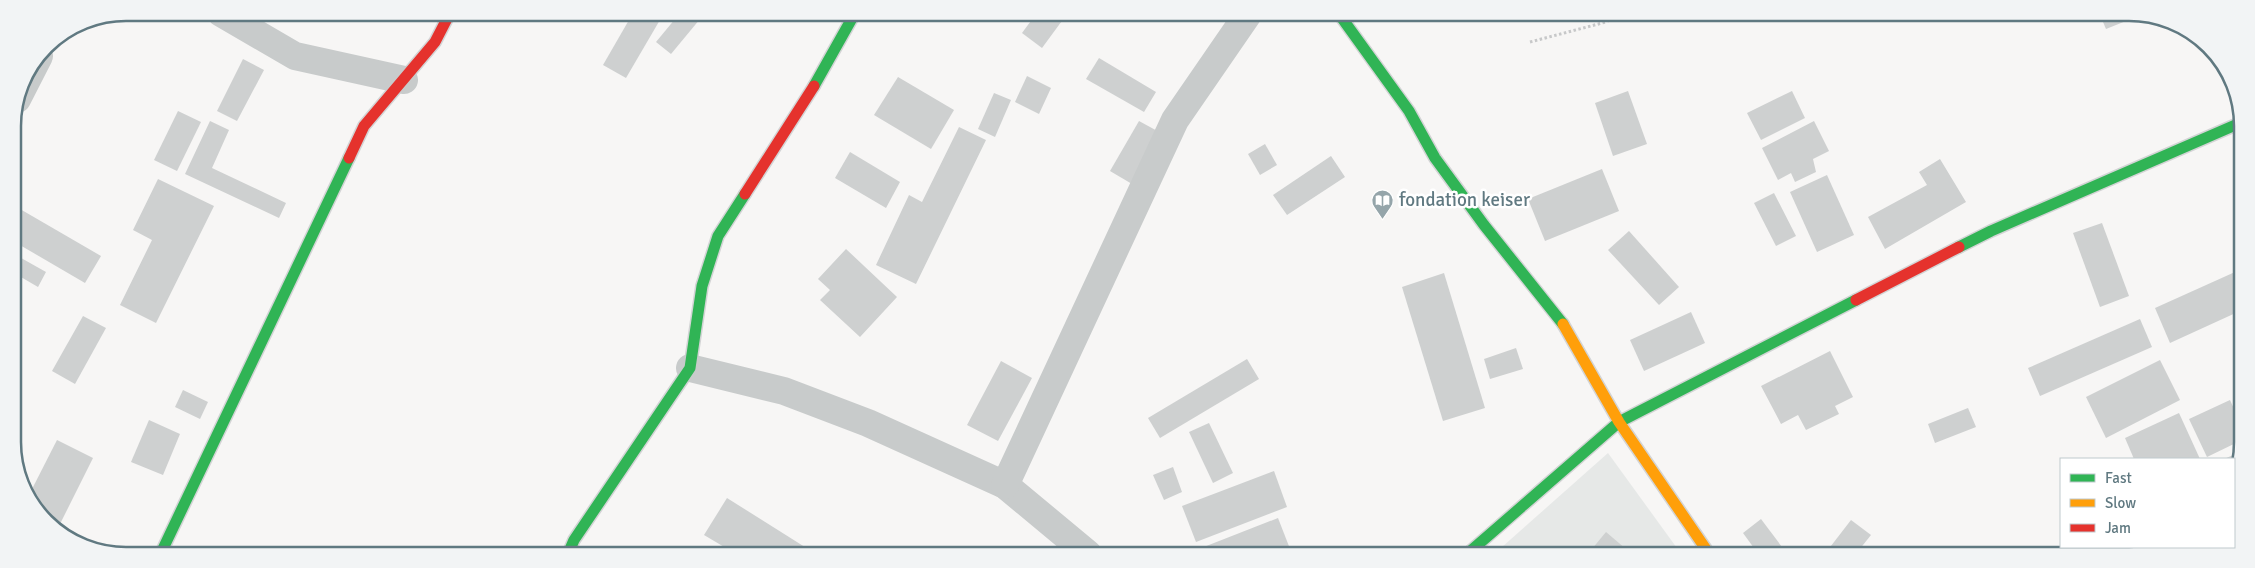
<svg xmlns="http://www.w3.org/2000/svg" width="2255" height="568" viewBox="0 0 2255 568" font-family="Signika,sans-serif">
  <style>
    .built { fill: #e6e8e7 }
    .building { fill: #ced0d0 }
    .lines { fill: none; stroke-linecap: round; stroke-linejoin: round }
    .fast-casing { stroke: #d3d4d5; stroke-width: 14 }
    .slow-casing { stroke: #d3d4d5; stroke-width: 14 }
    .jam-casing { stroke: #d3d4d5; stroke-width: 14 }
    .path { stroke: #c7c8c9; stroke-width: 3; stroke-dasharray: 2.5 2.5; stroke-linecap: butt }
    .street { stroke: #c8cbcb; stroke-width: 28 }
    .fast { stroke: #30b455; stroke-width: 11 }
    .slow { stroke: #ff9f0a; stroke-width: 11 }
    .jam { stroke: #e5322d; stroke-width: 11 }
    .labels { text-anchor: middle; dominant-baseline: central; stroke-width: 5; stroke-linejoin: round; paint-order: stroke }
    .poi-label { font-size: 19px; fill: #607981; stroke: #fff; text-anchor: start }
    .rim { fill: none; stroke: #607981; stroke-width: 2.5 }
  </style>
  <rect width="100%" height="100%" fill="#f7f6f5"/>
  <polygon class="built" points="1608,453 1682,555 1493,555"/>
  <g class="building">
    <polygon points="633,13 664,13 626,78 603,65"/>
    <polygon points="680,13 705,13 671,54 656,42"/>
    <polygon points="1036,14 1067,14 1042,48 1022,33"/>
    <polygon points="2100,15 2141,15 2106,29"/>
    <polygon points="1099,58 1156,92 1144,112 1086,79"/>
    <polygon points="243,59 264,70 237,121 217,111"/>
    <polygon points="1027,76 1051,88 1039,114 1015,102"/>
    <polygon points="898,77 954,110 931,149 874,115"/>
    <polygon points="1628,91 1647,144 1613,156 1595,103"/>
    <polygon points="1792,91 1805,118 1761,140 1747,113"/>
    <polygon points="994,93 1011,100 995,137 978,129"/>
    <polygon points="178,111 201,122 177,171 154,160"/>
    <polygon points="210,121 229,130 212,168 286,203 279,218 185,174"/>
    <polygon points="1139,121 1161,133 1132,184 1110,171"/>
    <polygon points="1814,121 1829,151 1813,159 1816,172 1795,182 1791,173 1778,180 1762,148"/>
    <polygon points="959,127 986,140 916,284 876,265 909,195 922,202"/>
    <polygon points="1265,144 1277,165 1260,175 1248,154"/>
    <polygon points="850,152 900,182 886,208 835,178"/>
    <polygon points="1331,156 1345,177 1287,215 1273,195"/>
    <polygon points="1940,159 1966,202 1885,249 1868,217 1927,185 1919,172"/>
    <polygon points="1602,169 1619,211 1545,241 1528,199"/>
    <polygon points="1827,175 1854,235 1817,252 1790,192"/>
    <polygon points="158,179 214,206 156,323 120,305 152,240 133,230"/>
    <polygon points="1774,193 1796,236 1776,246 1754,203"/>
    <polygon points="20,209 101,256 85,283 13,241 13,220"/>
    <polygon points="2102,223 2129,296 2100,307 2073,233"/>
    <polygon points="1629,231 1679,287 1659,305 1608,250"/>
    <polygon points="846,249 897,297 860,337 820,300 830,290 818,279"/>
    <polygon points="14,254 46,272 38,287 14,273"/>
    <polygon points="2235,272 2240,285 2240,311 2170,343 2155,308"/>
    <polygon points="1444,273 1485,408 1443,421 1402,287"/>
    <polygon points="1691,312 1705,343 1644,371 1630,340"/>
    <polygon points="83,316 106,328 75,384 52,371"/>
    <polygon points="2140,319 2152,347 2040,396 2028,368"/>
    <polygon points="1516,348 1523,369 1490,379 1484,359"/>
    <polygon points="1830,351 1853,397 1835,406 1839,414 1806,430 1798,415 1781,424 1761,386"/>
    <polygon points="1247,359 1259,379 1160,438 1148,418"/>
    <polygon points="2160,360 2180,400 2106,438 2086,397"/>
    <polygon points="1001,361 1032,378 998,441 967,425"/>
    <polygon points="183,390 208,402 200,419 175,407"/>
    <polygon points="2230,400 2240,422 2240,441 2207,457 2189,419"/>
    <polygon points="1968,408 1976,427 1935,443 1928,424"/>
    <polygon points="2179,413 2200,459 2134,459 2125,438"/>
    <polygon points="149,420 180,434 163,475 131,462"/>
    <polygon points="1209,423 1233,473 1213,483 1189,432"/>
    <polygon points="57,440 93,458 58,528 46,522 30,493"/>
    <polygon points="2240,452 2240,464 2234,475 2234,459 2224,459"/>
    <polygon points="1173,467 1182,492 1164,500 1153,475"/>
    <polygon points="1274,471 1287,507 1196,542 1182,506"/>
    <polygon points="727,498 789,537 816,554 736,554 704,535"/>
    <polygon points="1278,518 1292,554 1192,554 1191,552"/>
    <polygon points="1761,519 1788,555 1759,555 1743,533"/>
    <polygon points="1851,520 1871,535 1855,555 1824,555"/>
    <polygon points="1606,532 1633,555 1587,555"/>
  </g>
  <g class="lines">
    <defs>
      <g id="fast">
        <polyline points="1339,14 1409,111 1435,158 1484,225 1563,324"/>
        <polyline points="814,86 855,13"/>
        <polyline points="1959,247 1991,231 2240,123"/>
        <polyline points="161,553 349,158"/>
        <polyline points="568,554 574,540 690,368 702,286 718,236 745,194"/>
        <polyline points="1466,555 1619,422 1856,300"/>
      </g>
      <polyline id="slow" points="1563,324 1619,422 1710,555"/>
      <g id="jam">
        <polyline points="349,158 364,126 435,42 450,13"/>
        <polyline points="745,194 814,86"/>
        <polyline points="1856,300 1959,247"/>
      </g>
    </defs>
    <use href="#fast" class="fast-casing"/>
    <use href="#slow" class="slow-casing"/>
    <use href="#jam" class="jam-casing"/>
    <polyline class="path" points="1530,42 1606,22 1617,14"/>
    <g class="street">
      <polyline points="221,13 295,56 404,80"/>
      <polyline points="17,99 39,56"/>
      <polyline points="690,368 784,391 868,423 1005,485 1088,554"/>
      <polyline points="1005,485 1175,120 1248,14"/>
      <polyline points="2132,555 2152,547"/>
    </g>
    <use href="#fast" class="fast"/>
    <use href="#slow" class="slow"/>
    <use href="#jam" class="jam"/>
  </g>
  <defs>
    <symbol id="library-pin" viewBox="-11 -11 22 30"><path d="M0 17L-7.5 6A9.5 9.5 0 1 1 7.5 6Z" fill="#95a5aa" stroke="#fff"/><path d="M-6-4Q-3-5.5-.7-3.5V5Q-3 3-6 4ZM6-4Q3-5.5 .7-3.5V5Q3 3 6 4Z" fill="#fff"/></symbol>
  </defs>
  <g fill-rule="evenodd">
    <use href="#library-pin" x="1370" y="188" width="25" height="34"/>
  </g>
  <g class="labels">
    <g class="poi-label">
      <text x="1399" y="200">fondation keiser</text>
    </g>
  </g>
  <path d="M0 0H2255V568H0ZM126 21H2129A105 105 0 0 1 2234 126V442A105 105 0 0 1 2129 547H126A105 105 0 0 1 21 442V126A105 105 0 0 1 126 21Z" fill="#f2f4f5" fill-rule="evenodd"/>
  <path class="rim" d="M126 21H2129A105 105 0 0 1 2234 126V442A105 105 0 0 1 2129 547H126A105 105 0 0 1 21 442V126A105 105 0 0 1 126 21Z"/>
  <rect x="2060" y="458" width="175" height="90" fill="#ffffff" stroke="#bfc9cd"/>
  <rect x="2070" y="474" width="25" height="8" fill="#30b455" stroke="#bfc9cd"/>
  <text x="2105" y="483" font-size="15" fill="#607981">Fast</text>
  <rect x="2070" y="499" width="25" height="8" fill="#ff9f0a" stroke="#bfc9cd"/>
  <text x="2105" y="508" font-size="15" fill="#607981">Slow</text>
  <rect x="2070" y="524" width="25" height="8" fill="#e5322d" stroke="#bfc9cd"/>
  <text x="2105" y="533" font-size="15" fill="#607981">Jam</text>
</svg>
